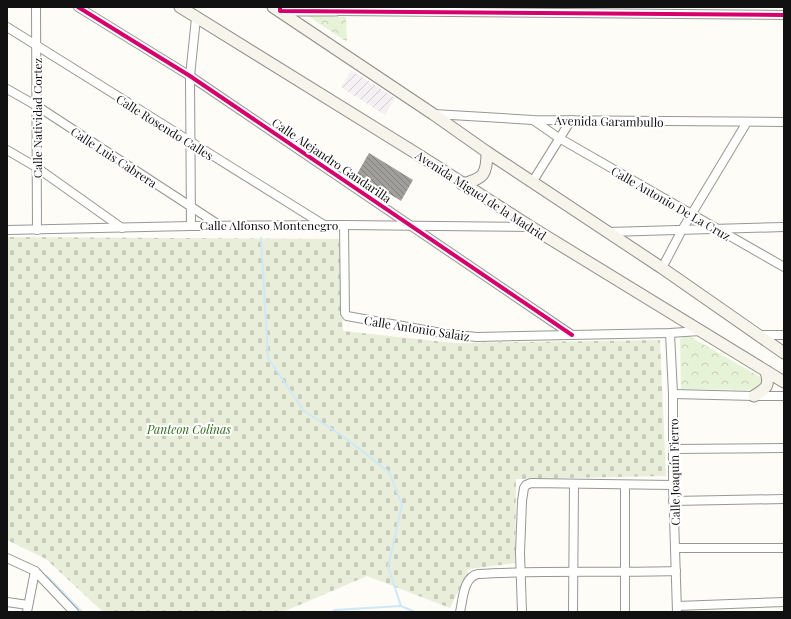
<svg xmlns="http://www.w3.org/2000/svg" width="791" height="619" viewBox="0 0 791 619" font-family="'Playfair Display',serif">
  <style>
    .industrial { fill: url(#industrial-furrows) }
    .cemetery { fill: url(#cemetery-stones) }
    .park { fill: url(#park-crowns) }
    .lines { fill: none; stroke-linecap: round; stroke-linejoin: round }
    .stream { stroke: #cde8f7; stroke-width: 2 }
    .building { fill: url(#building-back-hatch) }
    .minor-casing { stroke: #979795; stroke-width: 10 }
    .tertiary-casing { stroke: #979795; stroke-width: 11 }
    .secondary-casing { stroke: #8e8d8b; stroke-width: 13 }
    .minor { stroke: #fffffe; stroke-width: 8 }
    .tertiary { stroke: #fffffe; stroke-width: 9 }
    .secondary { stroke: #f6f4eb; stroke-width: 11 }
    .cycleway-casing { stroke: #fff; stroke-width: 6 }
    .cycleway { stroke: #d6006c; stroke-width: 4 }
    .labels { text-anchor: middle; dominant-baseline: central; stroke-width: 4; stroke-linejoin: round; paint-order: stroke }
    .street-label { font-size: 12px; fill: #111; stroke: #fff }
    .park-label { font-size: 12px; font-style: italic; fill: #2f6b1f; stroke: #fff }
  </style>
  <defs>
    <pattern id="industrial-furrows" width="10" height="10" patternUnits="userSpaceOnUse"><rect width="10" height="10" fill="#f5f0f3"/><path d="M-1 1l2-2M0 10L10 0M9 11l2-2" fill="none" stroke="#d1cdcf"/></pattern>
    <pattern id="cemetery-stones" width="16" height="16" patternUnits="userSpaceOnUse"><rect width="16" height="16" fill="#e9eedb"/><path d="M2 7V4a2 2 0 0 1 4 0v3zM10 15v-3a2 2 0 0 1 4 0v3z" fill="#c7cbbb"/></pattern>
    <pattern id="park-crowns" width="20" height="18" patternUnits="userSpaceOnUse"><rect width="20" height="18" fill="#e7f3d7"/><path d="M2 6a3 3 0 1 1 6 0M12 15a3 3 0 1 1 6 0" fill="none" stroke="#c5cfb8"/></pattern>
    <pattern id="building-back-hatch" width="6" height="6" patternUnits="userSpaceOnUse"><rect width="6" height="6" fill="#a19f9c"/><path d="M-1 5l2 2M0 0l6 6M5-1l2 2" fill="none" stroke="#82807e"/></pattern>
  </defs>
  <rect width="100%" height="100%" fill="#fdfcf7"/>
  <polygon class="industrial" points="351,70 395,98 385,115 341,87"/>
  <polygon class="cemetery" points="7,237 339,239 343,331 454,343 660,340 666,476 516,479 515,563 469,569 450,608 367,576 283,612 107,612 101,610 46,559 7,540"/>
  <g class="park">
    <polygon points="308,16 346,17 347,42"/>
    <polygon points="685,336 691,337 760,377 764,385 760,390 681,389 680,339"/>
  </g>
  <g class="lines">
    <g class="stream">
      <polyline points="261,238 268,358 304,411 344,437 389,472 402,505 388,567 401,606"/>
      <polyline points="43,574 49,578 82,612"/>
      <polyline points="332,612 335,610 401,606 415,612"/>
    </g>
  </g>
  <polygon class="building" points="369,153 413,180 401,201 357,174"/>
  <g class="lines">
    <defs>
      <g id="minor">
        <polyline points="36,7 37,230"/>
        <polyline points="78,7 190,76 572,335"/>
        <polyline points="336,11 784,15"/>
        <polyline points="7,27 324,225"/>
        <polyline points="7,89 37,106 219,225"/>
        <polyline points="434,114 533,120 784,122"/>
        <polyline points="533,120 559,138 784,267"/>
        <polyline points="7,150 36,167 122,228"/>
        <polyline points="533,181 571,120"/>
        <polyline points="344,225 345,313 347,316 447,334 477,337 670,333 700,331"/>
        <polyline points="191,226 190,76 196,18"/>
        <polyline points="7,230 191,226 344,225 531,227"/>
        <polyline points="608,232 784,227"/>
        <polyline points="662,268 682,230 747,122"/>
        <polyline points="670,333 673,394 673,485 677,612"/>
        <polyline points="759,335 784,335"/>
        <polyline points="673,394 754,396 784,396"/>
        <polyline points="673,449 784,448"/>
        <polyline points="625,485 625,612"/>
        <polyline points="673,501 784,499"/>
        <polyline points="676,548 784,548"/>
        <polyline points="7,558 35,571 74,612"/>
        <polyline points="7,602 28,605"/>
        <polyline points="677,606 784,602"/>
        <polyline points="27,612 35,571"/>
        <path d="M460 612C463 600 463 577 478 574 544 570 610 573 676 571"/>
        <polyline points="522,612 520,553 522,501 524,488 526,485 531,483 673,485"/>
        <polyline points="573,612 574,484"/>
      </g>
      <polyline id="tertiary" points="280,11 336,11 336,7"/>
      <g id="secondary">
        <polyline points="180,7 422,157 531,227 784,382"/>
        <polyline points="273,7 433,114 487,152 662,268 784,353"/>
        <path d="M462 184C484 179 487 174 487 152"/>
        <path d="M754 396C767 388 770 386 766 371"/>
      </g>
    </defs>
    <use href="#minor" class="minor-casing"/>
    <use href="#tertiary" class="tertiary-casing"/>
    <use href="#secondary" class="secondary-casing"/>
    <use href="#minor" class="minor"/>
    <use href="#tertiary" class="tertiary"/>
    <use href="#secondary" class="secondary"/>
    <defs>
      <g id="cycleway">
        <polyline points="78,7 190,76 572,335"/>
        <polyline points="280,7 280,11 784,15"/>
      </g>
    </defs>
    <use href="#cycleway" class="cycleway-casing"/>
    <use href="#cycleway" class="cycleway"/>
  </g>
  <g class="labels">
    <g class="street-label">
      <text transform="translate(37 118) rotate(-90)">Calle Natividad Cortez</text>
      <text transform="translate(609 121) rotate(1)">Avenida Garambullo</text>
      <text transform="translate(165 127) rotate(32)">Calle Rosendo Calles</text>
      <text transform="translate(114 157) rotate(33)">Calle Luis Cabrera</text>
      <text transform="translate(332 160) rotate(34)">Calle Alejandro Gandarilla</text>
      <text transform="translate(481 195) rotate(33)">Avenida Miguel de la Madrid</text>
      <text transform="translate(671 203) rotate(30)">Calle Antonio De La Cruz</text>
      <text x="269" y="225">Calle Alfonso Montenegro</text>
      <text transform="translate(417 328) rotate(9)">Calle Antonio Salaiz</text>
      <text transform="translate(674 472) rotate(-91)">Calle Joaquín Fierro</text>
    </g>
    <g class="park-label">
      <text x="189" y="429">Panteon Colinas</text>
    </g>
  </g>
  <rect width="791" height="619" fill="none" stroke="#111111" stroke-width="16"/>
</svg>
